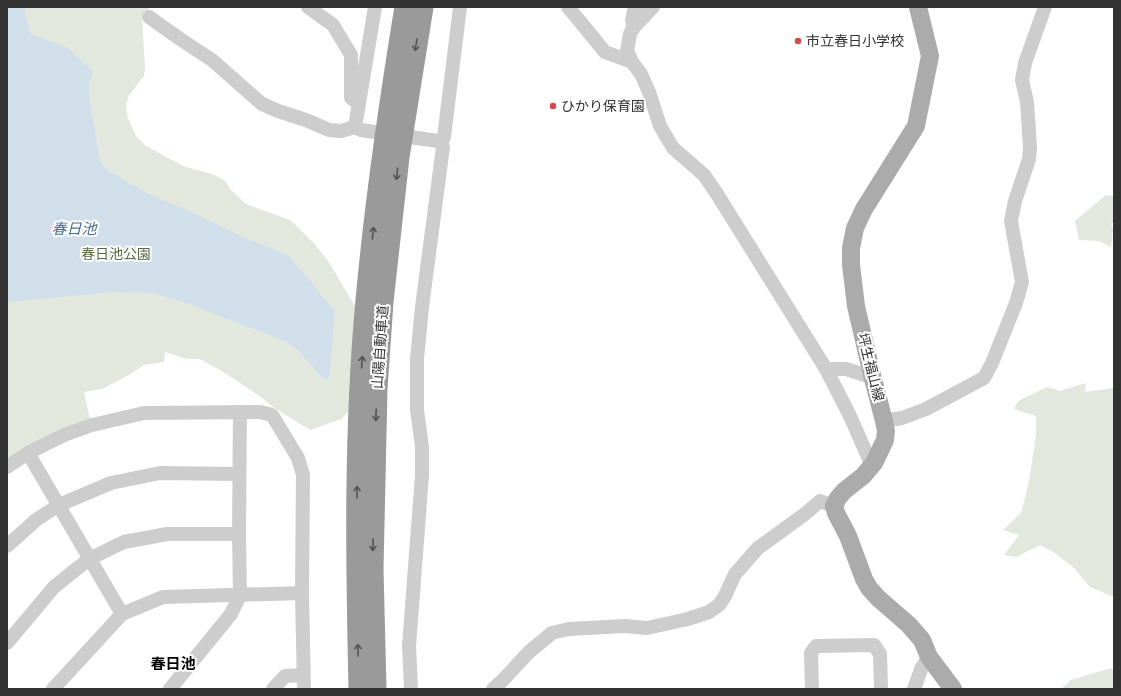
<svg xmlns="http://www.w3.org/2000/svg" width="1121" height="696" viewBox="0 0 1121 696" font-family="'Public Sans','Noto Sans JP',sans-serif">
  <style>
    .green { fill: #e2e8dd }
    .water { fill: #d1dfeb }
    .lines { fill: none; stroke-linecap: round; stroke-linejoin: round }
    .minor { stroke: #cdcdcd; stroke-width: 14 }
    .major { stroke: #ababab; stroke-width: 18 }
    .highway { stroke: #9a9a9a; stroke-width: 21 }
    .oneway { stroke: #525252 }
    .poi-dot { fill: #d44a4c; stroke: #fff; stroke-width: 1.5 }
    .labels { text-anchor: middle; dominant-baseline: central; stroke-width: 4; stroke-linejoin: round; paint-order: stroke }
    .poi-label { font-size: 14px; fill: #333; stroke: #fff; text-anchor: start }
    .park-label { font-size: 14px; fill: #546a44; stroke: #fff }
    .street-label { font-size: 14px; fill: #333; stroke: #fff }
    .water-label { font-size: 15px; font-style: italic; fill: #476f8e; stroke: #fff }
    .neighbourhood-label { font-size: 15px; font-weight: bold; fill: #000; stroke: #fff }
  </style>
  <rect width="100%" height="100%" fill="#fff"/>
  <g class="green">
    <polygon points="7,7 150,7 142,17 145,68 144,76 129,95 126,106 128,118 136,136 146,146 183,166 215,175 225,181 230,189 246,204 290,220 315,244 330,264 340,281 355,306 349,411 341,419 310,430 273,407 261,397 225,373 200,359 187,359 165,352 164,362 144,365 127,376 102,389 84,392 91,424 7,465"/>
    <polygon points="1106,195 1114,196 1114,223 1111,223 1113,230 1111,247 1099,241 1079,240 1075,221"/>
    <polygon points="1086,383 1085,392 1114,388 1114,597 1090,587 1074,568 1055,553 1040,545 1016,557 1004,555 1019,535 1003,530 1021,513 1029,481 1036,435 1036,416 1014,409 1018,401 1047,387 1060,391"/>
    <polygon points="1111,668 1114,670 1114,689 1061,689 1071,680"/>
  </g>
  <polygon class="water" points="7,7 25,7 24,10 31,34 68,48 93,72 88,87 99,157 103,166 110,172 149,194 200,216 243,237 289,256 335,311 330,374 327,380 322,377 299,351 287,342 189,304 171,298 148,293 114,292 7,302"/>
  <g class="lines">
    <g class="minor">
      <polyline points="308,7 333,25 351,55 351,98 359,104"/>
      <polyline points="375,7 355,127 361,130 438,141 441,143"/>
      <polyline points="568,7 605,52 632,62 641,74 649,92 660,126 673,148 704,175 717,194 826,369 850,416 868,457 874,463"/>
      <polyline points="149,17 180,39 212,60 262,104 278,111 306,120 329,130 341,131 355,127"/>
      <polyline points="633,28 653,7"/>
      <polyline points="632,62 627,51 630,34 633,28 632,20 635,7"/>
      <polyline points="826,369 846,369 865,375 872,375"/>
      <polyline points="884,421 902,418 926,409 984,378 992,363 1016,303 1022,282 1011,221 1015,201 1029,159 1030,148 1027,102 1022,80 1025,63 1045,7"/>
      <polyline points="28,453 122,614"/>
      <polyline points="7,467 28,453 64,435 92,425 144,413 260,412 272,415 298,458 303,475 302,593 304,689"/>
      <polyline points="7,546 36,520 59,505 111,483 160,473 239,474"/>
      <polyline points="7,643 54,587 89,559 124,542 167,534 239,534"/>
      <polyline points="53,689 122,614 163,597 302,593"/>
      <polyline points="170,689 231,614 240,595 239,534 240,412"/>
      <polyline points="273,689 285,676 303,675"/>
      <polyline points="411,689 409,646 422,475 422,447 417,410 417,359 422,307 443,147 441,143 444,137 460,7"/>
      <polyline points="493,689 502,681 529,652 552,633 569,629 625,626 647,628 688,619 709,612 719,605 725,596 735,574 758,548 805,514 820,501 834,506"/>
      <polyline points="812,689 811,653 816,646 874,645 880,654 881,689"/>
      <polyline points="914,689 922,667 929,657"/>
    </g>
    <polyline class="major" points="918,7 930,56 916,126 864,209 855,228 851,248 851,265 856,306 872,375 884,421 886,431 885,440 874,463 863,476 844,491 838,498 834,506 836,513 848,536 864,579 869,588 878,598 909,625 922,640 929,657 953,689"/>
    <g class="highway">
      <path d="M359 689C356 559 354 430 366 300 375 202 389 104 405 7"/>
      <polyline points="376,689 373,569 377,389 383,302 399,157 423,7"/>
    </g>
  </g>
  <defs><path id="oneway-shaft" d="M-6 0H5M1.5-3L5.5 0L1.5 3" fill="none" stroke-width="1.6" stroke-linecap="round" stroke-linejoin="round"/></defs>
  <g class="oneway">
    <use href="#oneway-shaft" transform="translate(416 45) rotate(100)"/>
    <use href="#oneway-shaft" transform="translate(397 174) rotate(96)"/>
    <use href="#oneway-shaft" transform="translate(373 233) rotate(-84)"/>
    <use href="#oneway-shaft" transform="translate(362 362) rotate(-86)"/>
    <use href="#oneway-shaft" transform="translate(376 415) rotate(92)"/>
    <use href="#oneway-shaft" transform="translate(357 492) rotate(-89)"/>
    <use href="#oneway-shaft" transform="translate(373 545) rotate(91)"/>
    <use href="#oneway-shaft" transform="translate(358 650) rotate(-91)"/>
  </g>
  <g class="poi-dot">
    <circle cx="798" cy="41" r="4"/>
    <circle cx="553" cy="106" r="4"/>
  </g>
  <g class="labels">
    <g class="poi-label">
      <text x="806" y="41">市立春日小学校</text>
      <text x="561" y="106">ひかり保育園</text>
    </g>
    <g class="park-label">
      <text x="116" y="254">春日池公園</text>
    </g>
    <g class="street-label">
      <text transform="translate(380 347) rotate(-86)">山陽自動車道</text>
      <text transform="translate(871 367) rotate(76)">坪生福山線</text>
    </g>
    <g class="water-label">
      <text x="74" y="228">春日池</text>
    </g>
    <g class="neighbourhood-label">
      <text x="173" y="663">春日池</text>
    </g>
  </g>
  <rect width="1121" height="696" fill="none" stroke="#333333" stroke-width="16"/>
</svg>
